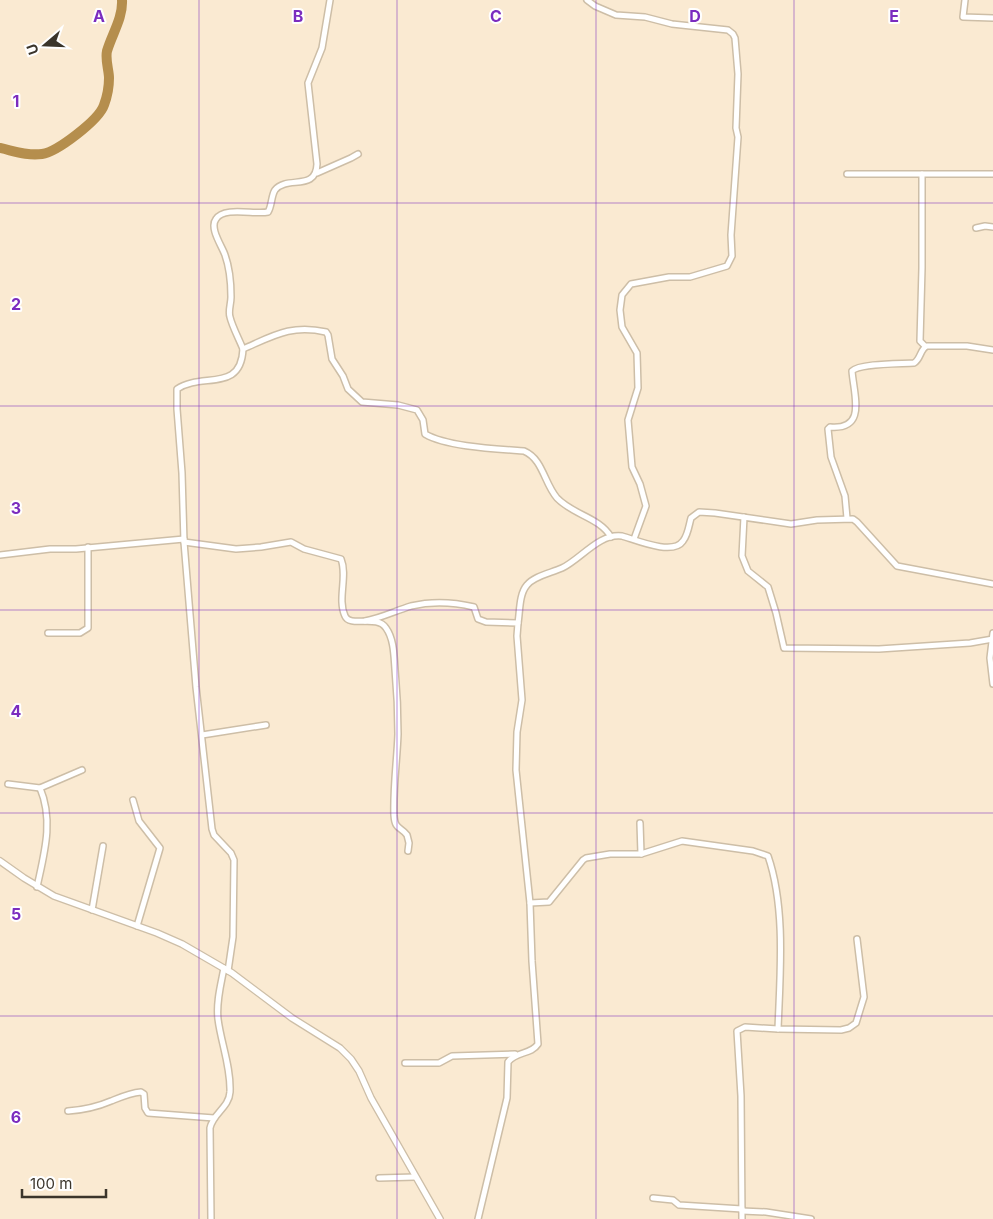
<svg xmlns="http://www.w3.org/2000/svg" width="993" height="1219" viewBox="0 0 993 1219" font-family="Inter,sans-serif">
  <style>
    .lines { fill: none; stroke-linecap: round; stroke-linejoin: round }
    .river { stroke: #b58e4d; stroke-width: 10 }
    .minor-casing { stroke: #cdbea7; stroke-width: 8 }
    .tertiary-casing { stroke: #cdbea7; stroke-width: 8 }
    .minor { stroke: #fff; stroke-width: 5 }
    .tertiary { stroke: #fff; stroke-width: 5.5 }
    .grid { fill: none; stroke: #7b2cbf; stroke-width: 1; stroke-opacity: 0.55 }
    .grid-label { font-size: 16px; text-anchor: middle; font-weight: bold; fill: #7b2cbf; stroke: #fff; stroke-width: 4; stroke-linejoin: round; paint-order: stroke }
  </style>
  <rect width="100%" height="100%" fill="#faead2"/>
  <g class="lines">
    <path class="river" d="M0 148C14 151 27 156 42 154 57 152 99 120 104 105 107 97 109 86 109 78 109 70 105 60 107 51 112 34 123 18 122 0"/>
    <defs>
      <g id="minor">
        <polyline points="587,0 595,6 616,15 645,17 672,24 728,30 733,34 735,38 738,74 736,128 738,137 731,235 732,256 727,266 690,277 669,277 631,284 622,295 620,310 622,327 637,353 638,388 628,420 632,467 640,484 646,506 634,539"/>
        <polyline points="965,0 963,17 993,18"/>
        <polyline points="317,173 351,158 358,154"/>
        <polyline points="847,174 993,174"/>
        <polyline points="922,174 922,268 920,341 925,346"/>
        <polyline points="976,228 985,226 993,227"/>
        <path d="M243 349C239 339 232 326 230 317 228 311 231 304 231 297 231 283 230 269 225 255 222 246 209 228 216 219 224 206 255 215 268 212 272 206 271 196 275 190 287 175 316 192 317 164L308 83 322 48 330 0"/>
        <polyline points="744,517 742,556 748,571 768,587 776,613 784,648 879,649 970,643 993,639"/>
        <path d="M847 518 845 496 831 457 828 429 830 427C867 430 854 396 852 371 860 363 902 364 914 363 921 359 920 349 927 346H967L993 350"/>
        <path d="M184 542 236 549 261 547 291 542 304 549 341 559C348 576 337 599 345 616 350 628 377 614 386 628 394 639 394 656 395 669 397 691 398 713 398 734 397 761 393 788 394 815 395 830 400 826 407 835L409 843 408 851"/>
        <polyline points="0,555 50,549 76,549 184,539"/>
        <path d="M365 621C381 618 395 611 411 606 432 601 453 602 474 607L478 619 486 622 518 623 517 636 522 700 517 732 516 770 530 903 532 961 538 1044C531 1055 516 1051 508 1062L507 1098 478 1219"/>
        <path d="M518 623C520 611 519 594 527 585 534 576 551 573 562 568 581 559 599 533 622 536 636 540 673 556 683 541 688 535 689 525 691 518L699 512 715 513 791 524 817 520 853 519 857 522 897 566 993 584"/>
        <polyline points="48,633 80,633 88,628 88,547"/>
        <polyline points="993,633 990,658 993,684"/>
        <polyline points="202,735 266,725"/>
        <polyline points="8,784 40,788 82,770"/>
        <polyline points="133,800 139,821 160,848 137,926"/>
        <polyline points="640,823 641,854"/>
        <path d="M37 887C44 854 54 821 40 788"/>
        <path d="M530 903 549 902 583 860 586 858 610 854H641L682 841 753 851 768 856C786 908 780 975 778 1029"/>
        <polyline points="92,910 103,846"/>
        <path d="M228 971 233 937 234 860 231 853 214 835 212 829 196 687 184 542 182 473 177 409V389C202 372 241 393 243 349 273 336 291 324 326 332L328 335 332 359 343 376 348 389 362 402 398 405 417 410 423 420 425 434C447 447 498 449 524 451 543 459 544 483 557 498 573 515 599 517 611 537"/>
        <polyline points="405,1063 439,1063 452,1056 515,1054"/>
        <path d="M68 1111C83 1110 97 1107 111 1101 121 1097 130 1093 141 1092L144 1094 145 1108 148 1113 214 1118"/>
        <polyline points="379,1178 415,1177"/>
        <polyline points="653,1198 673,1200 679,1205 742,1209"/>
        <polyline points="742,1211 766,1212 811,1219"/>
        <path d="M211 1219 210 1128C213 1113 229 1108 230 1092 231 1067 221 1043 218 1019 216 1002 221 984 224 968"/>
        <polyline points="742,1219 741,1096 737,1031 745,1027 778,1029 841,1030 849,1028 856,1023 864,997 857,939"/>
      </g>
      <polyline id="tertiary" points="0,861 24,878 54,896 157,933 182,944 232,973 292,1018 340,1048 351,1059 359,1071 371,1098 440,1219"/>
    </defs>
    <use href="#minor" class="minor-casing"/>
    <use href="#tertiary" class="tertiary-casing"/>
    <use href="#minor" class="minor"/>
    <use href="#tertiary" class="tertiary"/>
  </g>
  <path class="grid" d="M199 0V1219M397 0V1219M596 0V1219M794 0V1219M0 203H993M0 406H993M0 610H993M0 813H993M0 1016H993"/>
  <g class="grid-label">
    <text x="99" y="22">A</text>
    <text x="298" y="22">B</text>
    <text x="496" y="22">C</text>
    <text x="695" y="22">D</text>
    <text x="894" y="22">E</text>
    <text x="16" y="107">1</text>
    <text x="16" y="310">2</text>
    <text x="16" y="514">3</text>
    <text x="16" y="717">4</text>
    <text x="16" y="920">5</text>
    <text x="16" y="1123">6</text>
  </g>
  <g transform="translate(45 45) rotate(251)" stroke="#ffffff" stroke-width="4" paint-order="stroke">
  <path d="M0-4L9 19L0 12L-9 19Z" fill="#3b352b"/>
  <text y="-8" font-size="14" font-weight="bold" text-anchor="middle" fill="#3b352b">U</text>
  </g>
  <path d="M22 1189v8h84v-8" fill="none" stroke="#3b352b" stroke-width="2.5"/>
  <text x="30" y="1189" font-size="15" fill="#3b352b" stroke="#ffffff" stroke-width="4" paint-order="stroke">100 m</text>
</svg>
